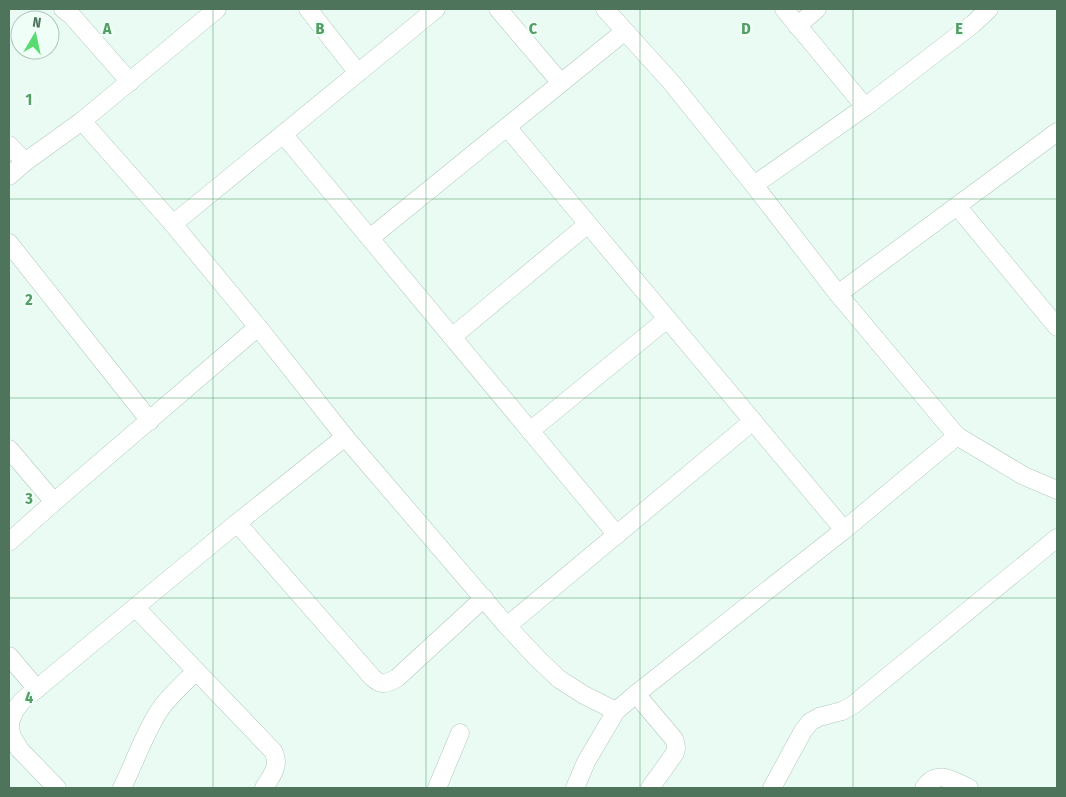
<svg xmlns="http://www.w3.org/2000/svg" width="1066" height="797" viewBox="0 0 1066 797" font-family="'Fira Sans Condensed',sans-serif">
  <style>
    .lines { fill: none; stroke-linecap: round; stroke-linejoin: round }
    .street-casing { stroke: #adcab9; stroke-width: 19 }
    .street { stroke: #fff; stroke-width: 18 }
    .grid { fill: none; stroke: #529e64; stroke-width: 1; stroke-opacity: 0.55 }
    .grid-label { font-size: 16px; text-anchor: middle; font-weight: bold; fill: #529e64; stroke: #f0fef8; stroke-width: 5; stroke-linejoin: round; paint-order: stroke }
  </style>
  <rect width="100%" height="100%" fill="#eafbf4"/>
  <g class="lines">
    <defs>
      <g id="street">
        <polyline points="63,9 72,16 130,82"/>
        <polyline points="308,9 358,73"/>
        <polyline points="498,9 561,83"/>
        <polyline points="605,9 671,82 754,185 838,294 957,436 1024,476 1057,490"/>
        <polyline points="784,9 865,107"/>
        <polyline points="797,26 817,9"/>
        <polyline points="82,121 173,224 258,327 345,437 507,626 537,658 559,679 584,695 616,711"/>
        <polyline points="507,127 588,224 844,530"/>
        <polyline points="283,134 617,535"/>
        <polyline points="9,145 25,162"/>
        <polyline points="9,176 25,162 82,121 217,9"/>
        <polyline points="754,185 865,107 973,24 989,9"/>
        <polyline points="957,206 1057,327"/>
        <polyline points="173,224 436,9"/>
        <polyline points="370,238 625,31"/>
        <polyline points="9,243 150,421"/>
        <polyline points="838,294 1057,132"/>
        <polyline points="452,337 588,224"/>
        <polyline points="530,431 667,319"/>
        <polyline points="9,449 54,502"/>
        <path d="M237 523 372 677C381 686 386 684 397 678L484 598"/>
        <polyline points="9,542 54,502 258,327"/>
        <path d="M136 608 273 751C281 766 271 776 264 788"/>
        <polyline points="507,626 753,421"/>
        <polyline points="9,656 37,689"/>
        <path d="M636 694 674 739C676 744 677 748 675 753L650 788"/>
        <polyline points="57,788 20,750 11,735 10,722 15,710 22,701 237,523 345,437"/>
        <path d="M122 788C134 764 144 734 159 711 169 696 183 684 196 671"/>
        <polyline points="437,788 460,733"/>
        <polyline points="575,788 586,762 616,711 636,694 844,530 957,436"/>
        <polyline points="772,788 803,731 810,722 819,717 842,711 853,705 1057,538"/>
        <path d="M924 788C937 769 952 780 969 788"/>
      </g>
    </defs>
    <use href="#street" class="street-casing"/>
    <use href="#street" class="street"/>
  </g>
  <path class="grid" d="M213 9V788M426 9V788M640 9V788M853 9V788M9 199H1057M9 398H1057M9 598H1057"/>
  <g class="grid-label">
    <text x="107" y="34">A</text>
    <text x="320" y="34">B</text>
    <text x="533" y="34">C</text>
    <text x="746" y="34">D</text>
    <text x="959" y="34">E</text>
    <text x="29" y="105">1</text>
    <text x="29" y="305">2</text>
    <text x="29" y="504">3</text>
    <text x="29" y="703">4</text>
  </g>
  <rect width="1066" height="797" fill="none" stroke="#4e745b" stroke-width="20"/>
  <g transform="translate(35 35) rotate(9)"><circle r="24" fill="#f0fef8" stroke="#afc7b9"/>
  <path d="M0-4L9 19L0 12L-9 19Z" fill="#58dc71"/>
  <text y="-8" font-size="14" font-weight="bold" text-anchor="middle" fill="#4e745b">N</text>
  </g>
</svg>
